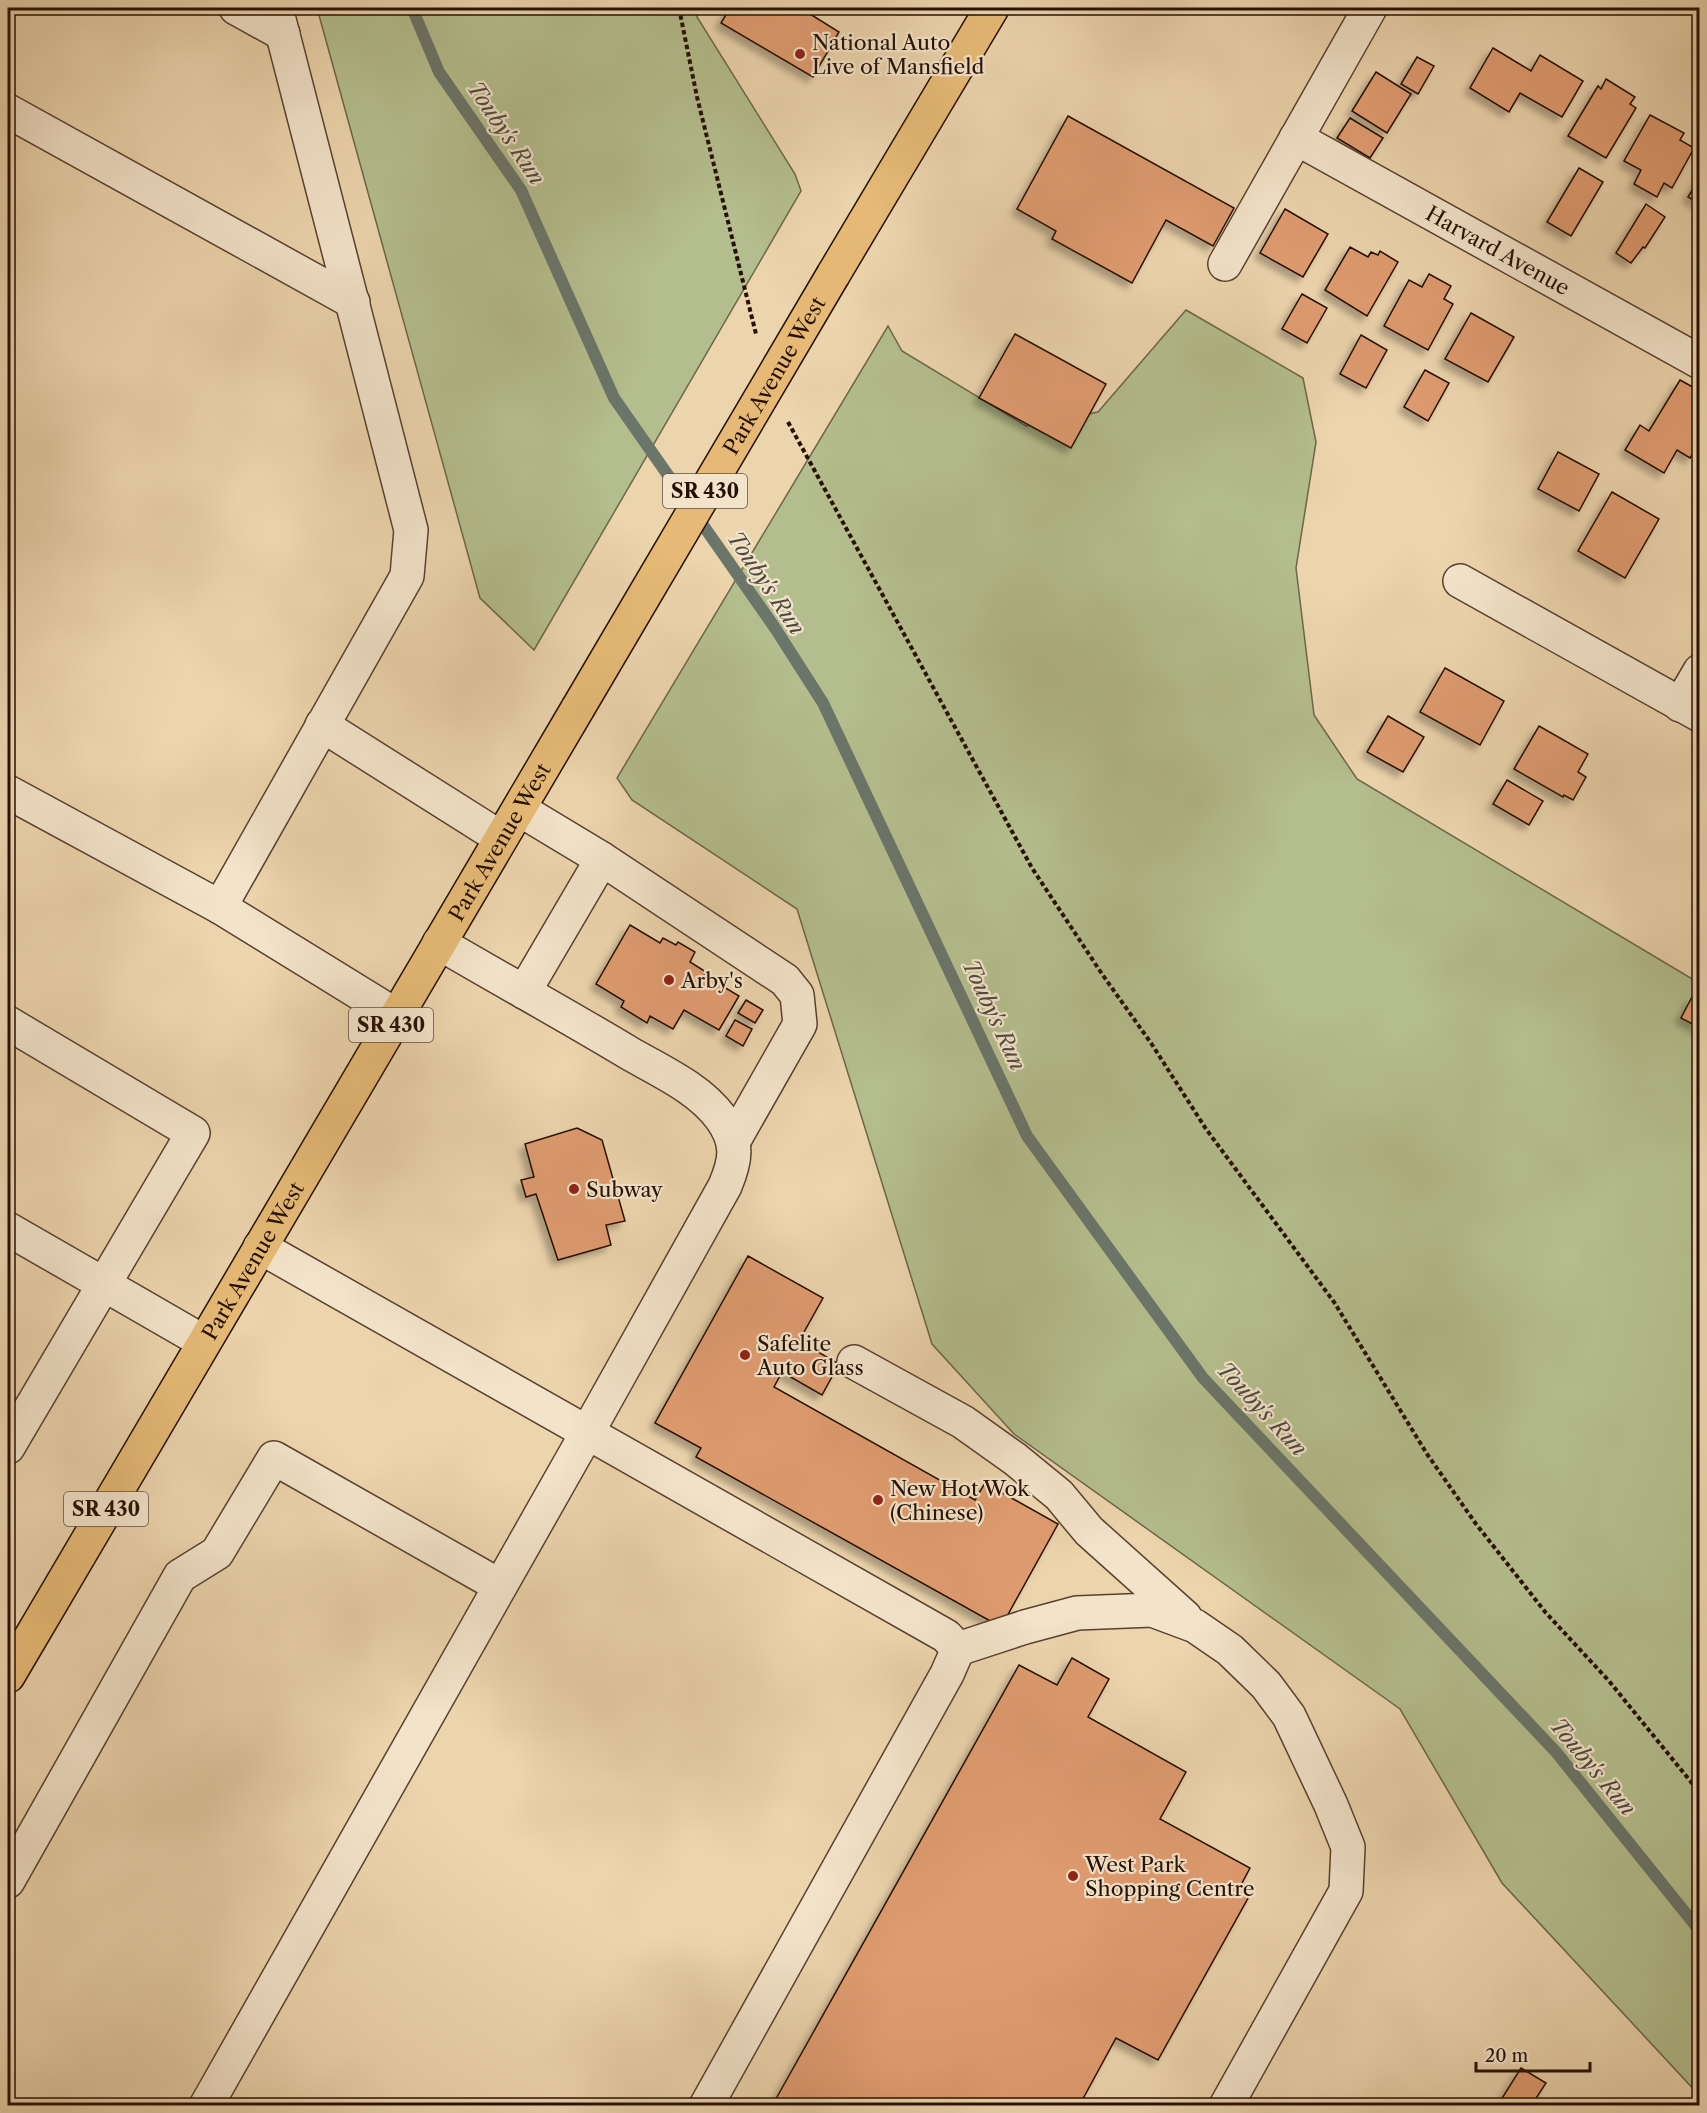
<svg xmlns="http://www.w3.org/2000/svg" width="1707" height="2113" viewBox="0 0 1707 2113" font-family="'Libre Caslon Text',serif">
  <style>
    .green { fill: #b4bd8d; stroke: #6c6649; stroke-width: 1.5 }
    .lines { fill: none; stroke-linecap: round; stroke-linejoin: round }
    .stream { stroke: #6b756a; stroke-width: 12 }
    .building { fill: #df9b6f; stroke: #251005; stroke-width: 1.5; filter: url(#shadow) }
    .minor-casing { stroke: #57412f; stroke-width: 36 }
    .major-casing { stroke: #251005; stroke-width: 36 }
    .path { stroke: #251005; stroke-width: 4; stroke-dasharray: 4.5 3; stroke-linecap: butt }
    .minor { stroke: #f3e3ca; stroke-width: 33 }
    .major { stroke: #e6ba76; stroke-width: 33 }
    .major-bridge-casing { stroke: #251005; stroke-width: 36; stroke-linecap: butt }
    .major-bridge { stroke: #e6ba76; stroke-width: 33 }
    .poi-dot { fill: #8f2418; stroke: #f3e3ca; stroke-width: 2 }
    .labels { text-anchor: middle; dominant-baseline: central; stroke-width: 4.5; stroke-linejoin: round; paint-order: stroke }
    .shield { fill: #f3e3ca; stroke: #634f40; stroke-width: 1.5 }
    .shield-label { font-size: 20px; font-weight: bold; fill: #251005 }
    .poi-label { font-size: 21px; fill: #251005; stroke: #f3e3ca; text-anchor: start }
    .street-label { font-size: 21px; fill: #251005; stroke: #f3e3ca }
    .water-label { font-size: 22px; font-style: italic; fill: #4e4b40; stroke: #f3e3ca }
  </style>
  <defs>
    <filter id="shadow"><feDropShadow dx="-5.5" dy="5.5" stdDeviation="3" flood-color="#0004"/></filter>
  </defs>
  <rect width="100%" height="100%" fill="#ecd4ad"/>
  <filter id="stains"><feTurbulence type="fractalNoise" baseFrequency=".00333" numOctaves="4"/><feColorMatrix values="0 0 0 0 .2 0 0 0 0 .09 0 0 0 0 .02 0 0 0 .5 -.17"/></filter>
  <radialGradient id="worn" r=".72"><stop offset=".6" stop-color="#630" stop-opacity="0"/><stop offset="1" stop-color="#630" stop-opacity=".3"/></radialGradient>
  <g class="green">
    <polygon points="317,8 696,8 697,17 795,174 801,191 534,650 480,598"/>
    <polygon points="1186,310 1303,378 1316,442 1296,568 1314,715 1357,779 1699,983 1699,2095 1502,1883 1400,1709 1014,1434 932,1344 797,909 632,800 617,778 888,326 902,351 1026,426 1098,412"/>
  </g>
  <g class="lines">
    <polyline class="stream" points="412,8 439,72 521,190 614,398 775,628 823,703 1027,1136 1203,1378 1556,1752 1700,1931"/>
  </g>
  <g class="building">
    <polygon points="730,8 803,8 802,9 839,32 813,77 721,23"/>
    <polygon points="1493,48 1531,71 1540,55 1583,81 1562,117 1520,93 1509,112 1470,88"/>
    <polygon points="1417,57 1434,66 1418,94 1401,84"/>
    <polygon points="1376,72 1411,94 1387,133 1352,111"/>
    <polygon points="1606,79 1635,97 1630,104 1636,108 1606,158 1568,136 1598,86 1601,89"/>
    <polygon points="1650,115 1684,133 1680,140 1694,148 1672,188 1664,183 1657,197 1634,184 1641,170 1624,161"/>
    <polygon points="1068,116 1234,208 1213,246 1166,220 1132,283 1052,239 1056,231 1017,209"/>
    <polygon points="1350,118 1383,138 1370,158 1337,138"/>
    <polygon points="1579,168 1603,182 1571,236 1547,222"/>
    <polygon points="1700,177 1700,204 1688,197"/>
    <polygon points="1646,204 1665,217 1645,248 1643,247 1631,263 1616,253"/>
    <polygon points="1285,209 1328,234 1303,277 1260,253"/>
    <polygon points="1350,247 1368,257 1371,252 1378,255 1380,251 1398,262 1367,316 1325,290"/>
    <polygon points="1429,274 1451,286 1444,299 1453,304 1428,350 1384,326 1409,280 1422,287"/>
    <polygon points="1302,294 1327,308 1307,343 1282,329"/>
    <polygon points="1471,313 1514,337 1488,382 1445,359"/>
    <polygon points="1015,334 1106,384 1071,448 979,398"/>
    <polygon points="1361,335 1387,350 1366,388 1340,374"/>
    <polygon points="1425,370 1449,383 1428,421 1404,407"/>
    <polygon points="1680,380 1700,391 1700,443 1690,458 1677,450 1664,473 1625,450 1640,425 1649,431"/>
    <polygon points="1558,452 1599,474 1579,511 1538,489"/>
    <polygon points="1612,492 1659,519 1625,578 1578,551"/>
    <polygon points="1445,668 1504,701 1480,745 1420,712"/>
    <polygon points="1388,716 1424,737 1403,772 1367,752"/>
    <polygon points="1539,726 1588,754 1578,772 1586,777 1573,800 1564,795 1563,797 1514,769"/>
    <polygon points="1507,780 1543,801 1529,825 1493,804"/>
    <polygon points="630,925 660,943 663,938 676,945 678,942 695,952 690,962 706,972 704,975 739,996 719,1030 684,1010 673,1029 650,1016 647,1023 621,1007 624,1001 596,984"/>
    <polygon points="1692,997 1700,1001 1700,1028 1681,1018"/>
    <polygon points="746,1000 763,1010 755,1023 738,1013"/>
    <polygon points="735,1020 752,1029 743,1046 726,1036"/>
    <polygon points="577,1128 602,1140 625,1221 606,1225 611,1245 558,1260 536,1194 526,1197 521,1180 534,1177 525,1144"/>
    <polygon points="748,1256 823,1298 799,1341 839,1364 822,1395 782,1372 774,1387 975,1500 985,1483 1058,1524 1001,1627 696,1457 701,1448 655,1423"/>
    <polygon points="1072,1658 1109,1679 1088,1717 1186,1772 1160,1819 1250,1868 1241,1885 1252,1891 1158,2060 1116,2038 1079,2106 772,2106 1019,1665 1057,1685"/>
    <polygon points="1521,2068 1546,2083 1531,2106 1503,2106 1499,2103"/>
  </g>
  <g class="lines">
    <defs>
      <g id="minor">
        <polyline points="236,8 283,34"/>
        <polyline points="8,111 353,302"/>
        <path id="s1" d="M1296 138 1700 362"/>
        <polyline points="1225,264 1370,8"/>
        <polyline points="1460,581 1700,715"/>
        <polyline points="1680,705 1700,671"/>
        <polyline points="322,725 501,838"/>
        <polyline points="8,792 220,907 397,1016"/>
        <polyline points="519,809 602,859 785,980 797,995 800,1024 733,1142"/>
        <polyline points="220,907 407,576 411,530 276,8"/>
        <polyline points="524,992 602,859"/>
        <polyline points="8,1023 193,1133 8,1447"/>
        <polyline points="8,1229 204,1342"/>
        <polyline points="260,1247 946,1636 958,1649"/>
        <polyline points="854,1362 963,1422 1015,1459 1059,1495 1089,1531 1185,1617"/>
        <polyline points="8,1881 180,1576 217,1553 274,1458 500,1586"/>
        <path d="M206 2106 587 1433 725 1186C736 1160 739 1143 721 1118 699 1088 660 1071 629 1053 566 1015 502 980 439 943"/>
        <polyline points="706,2106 947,1674 958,1649 1025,1627 1077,1613 1152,1610 1195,1626 1230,1650 1266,1685 1289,1716 1331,1805 1348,1847 1346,1891 1226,2106"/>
      </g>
      <g id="major">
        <polyline points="833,275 992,8"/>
        <path id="s2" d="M8 1676 578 708"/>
      </g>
    </defs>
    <use href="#minor" class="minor-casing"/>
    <use href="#major" class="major-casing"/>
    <g class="path">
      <polyline points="679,8 697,97 756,334"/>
      <polyline points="788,422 1032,868 1102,974 1151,1043 1206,1129 1334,1302 1427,1454 1476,1524 1546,1613 1609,1681 1700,1793"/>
    </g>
    <use href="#minor" class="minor"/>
    <use href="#major" class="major"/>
    <defs>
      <g id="major-bridge">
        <path id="s3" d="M578 708 833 275"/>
      </g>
    </defs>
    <use href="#major-bridge" class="major-bridge-casing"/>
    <use href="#major-bridge" class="major-bridge"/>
  </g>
  <g class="poi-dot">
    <circle cx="800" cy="54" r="6"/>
    <circle cx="669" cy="980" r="6"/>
    <circle cx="574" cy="1189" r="6"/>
    <circle cx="745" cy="1355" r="6"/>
    <circle cx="878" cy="1500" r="6"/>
    <circle cx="1073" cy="1876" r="6"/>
  </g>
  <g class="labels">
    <g class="shield">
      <rect x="663" y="474" width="84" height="34" rx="4.5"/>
      <rect x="349" y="1008" width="84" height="34" rx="4.5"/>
      <rect x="64" y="1492" width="84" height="34" rx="4.5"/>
    </g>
    <g class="shield-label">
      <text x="705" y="491">SR 430</text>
      <text x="391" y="1025">SR 430</text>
      <text x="106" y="1509">SR 430</text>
    </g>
    <g class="poi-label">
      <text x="812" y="42">National Auto<tspan x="812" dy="24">Live of Mansfield</tspan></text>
      <text x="681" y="980">Arby's</text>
      <text x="586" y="1189">Subway</text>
      <text x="757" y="1343">Safelite<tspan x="757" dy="24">Auto Glass</tspan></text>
      <text x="890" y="1488">New Hot Wok<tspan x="890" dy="24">(Chinese)</tspan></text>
      <text x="1085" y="1864">West Park<tspan x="1085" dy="24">Shopping Centre</tspan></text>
    </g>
    <g class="street-label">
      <text stroke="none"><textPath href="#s1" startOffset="231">Harvard Avenue</textPath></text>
      <text stroke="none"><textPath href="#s3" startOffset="386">Park Avenue West</textPath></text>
      <text stroke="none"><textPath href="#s2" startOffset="968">Park Avenue West</textPath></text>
      <text stroke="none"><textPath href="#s2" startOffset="482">Park Avenue West</textPath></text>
    </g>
    <g class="water-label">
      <text transform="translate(506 133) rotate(56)">Touby's Run</text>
      <text transform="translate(766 583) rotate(56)">Touby's Run</text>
      <text transform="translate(994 1015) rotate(65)">Touby's Run</text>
      <text transform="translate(1262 1409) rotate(47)">Touby's Run</text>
      <text transform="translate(1593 1767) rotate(50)">Touby's Run</text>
    </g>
  </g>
  <rect width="1707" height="2113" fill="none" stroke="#ecd4ad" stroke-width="30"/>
  <rect x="9" y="9" width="1689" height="2095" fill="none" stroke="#251005" stroke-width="3"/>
  <rect x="15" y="15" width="1677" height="2083" fill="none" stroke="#251005" stroke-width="1.5"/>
  <path d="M1476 2062v9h114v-9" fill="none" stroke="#251005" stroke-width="3"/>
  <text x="1485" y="2062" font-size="18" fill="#251005" stroke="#f3e3ca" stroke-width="4.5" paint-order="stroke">20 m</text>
  <rect width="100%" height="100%" filter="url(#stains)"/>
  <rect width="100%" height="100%" fill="url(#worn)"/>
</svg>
